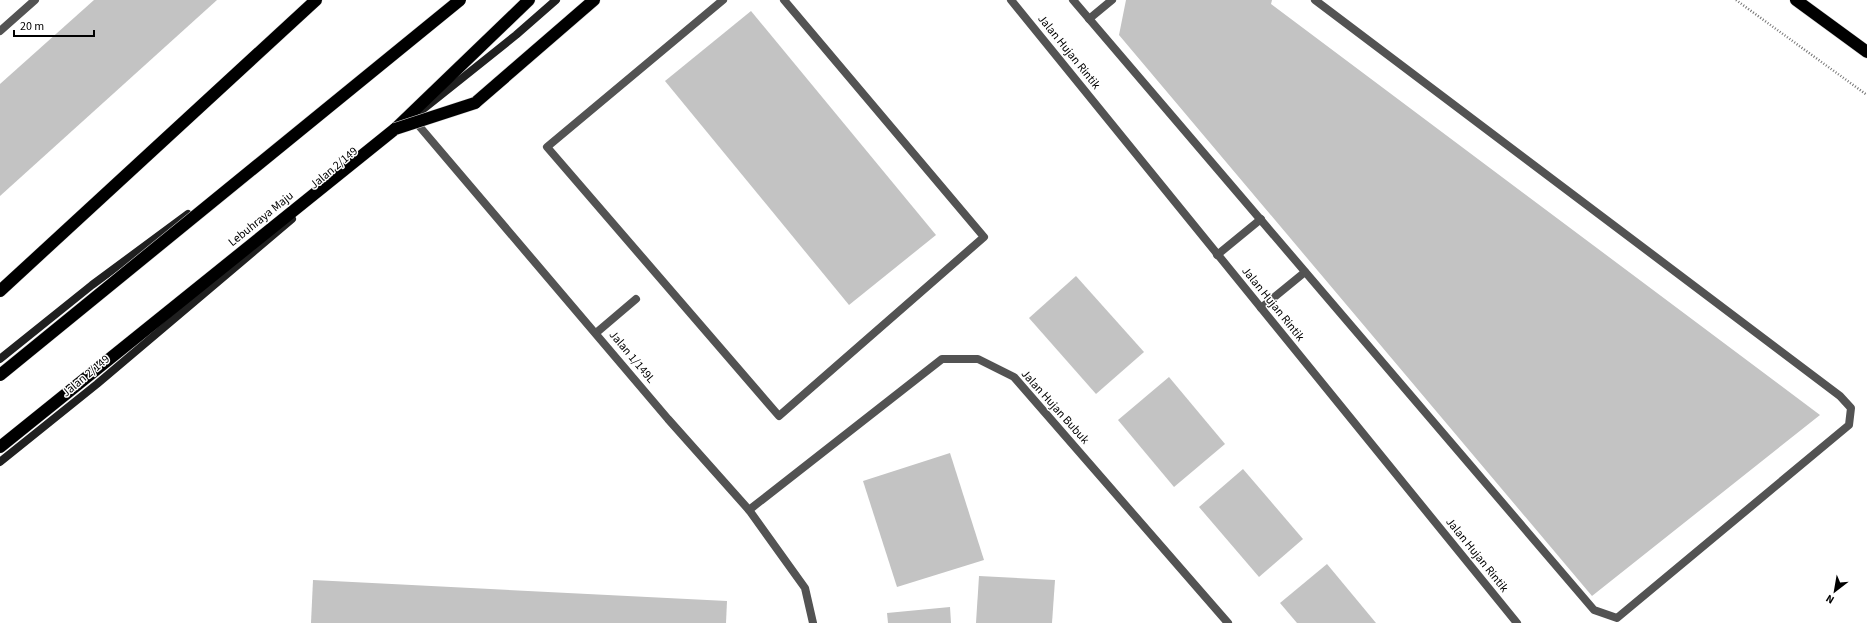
<svg xmlns="http://www.w3.org/2000/svg" width="1867" height="623" viewBox="0 0 1867 623" font-family="'Source Sans 3',sans-serif">
  <style>
    .building { fill: #c3c3c3 }
    .lines { fill: none; stroke-linecap: round; stroke-linejoin: round }
    .motorway-casing { stroke: #dbdbdb; stroke-width: 13 }
    .path { stroke: #757575; stroke-width: 2.5; stroke-dasharray: 1 2; stroke-linecap: butt }
    .service { stroke: #535353; stroke-width: 8 }
    .minor { stroke: #535353; stroke-width: 8 }
    .tertiary { stroke: #535353; stroke-width: 8 }
    .secondary { stroke: #202020; stroke-width: 8 }
    .motorway { stroke: #000; stroke-width: 12 }
    .motorway-bridge-casing { stroke: #dbdbdb; stroke-width: 13; stroke-linecap: butt }
    .motorway-bridge { stroke: #000; stroke-width: 12 }
    .labels { text-anchor: middle; dominant-baseline: central; stroke-width: 3; stroke-linejoin: round; paint-order: stroke }
    .street-label { font-size: 12px; fill: #000; stroke: #fff }
  </style>
  <rect width="100%" height="100%" fill="#fff"/>
  <g class="building">
    <polygon points="94,0 217,0 0,196 0,84"/>
    <polygon points="1126,0 1272,0 1271,4 1820,415 1592,596 1119,35"/>
    <polygon points="751,11 936,235 849,305 665,81"/>
    <polygon points="1076,276 1144,352 1096,394 1029,318"/>
    <polygon points="1169,377 1225,444 1174,487 1118,420"/>
    <polygon points="950,453 984,560 897,587 863,481"/>
    <polygon points="1243,469 1303,539 1259,577 1199,507"/>
    <polygon points="1327,564 1376,623 1297,623 1280,603"/>
    <polygon points="979,576 1055,580 1052,623 976,623"/>
    <polygon points="313,580 727,601 726,623 311,623"/>
    <polygon points="950,607 951,623 888,623 887,613"/>
  </g>
  <g class="lines">
    <defs>
      <g id="motorway">
        <polyline points="1796,0 1867,52"/>
        <polyline points="475,103 594,0"/>
        <polyline points="0,291 316,0"/>
        <polyline points="0,447 395,129 529,0"/>
      </g>
    </defs>
    <use href="#motorway" class="motorway-casing"/>
    <polyline class="path" points="1736,0 1867,95"/>
    <g class="service">
      <polyline points="723,0 547,147 779,416 984,237 784,0"/>
      <polyline points="1073,0 1594,610 1617,618 1849,425 1851,408 1840,396 1315,0"/>
      <polyline points="1089,19 1112,0"/>
      <polyline points="1217,255 1261,219"/>
      <polyline points="1261,308 1305,272"/>
      <polyline points="596,333 636,299"/>
    </g>
    <g class="minor">
      <polyline points="1011,0 1517,623"/>
      <polyline points="0,31 35,0"/>
      <polyline points="749,510 805,588 813,623"/>
    </g>
    <polyline class="tertiary" points="414,120 668,419 749,510 942,359 978,359 1014,377 1228,623"/>
    <g class="secondary">
      <polyline points="421,111 516,35 556,0"/>
      <polyline points="0,359 92,285 188,214"/>
      <polyline points="0,462 97,384 292,219"/>
    </g>
    <use href="#motorway" class="motorway"/>
    <defs>
      <g id="motorway-bridge">
        <polyline points="395,129 475,103"/>
        <polyline points="0,375 460,0"/>
      </g>
    </defs>
    <use href="#motorway-bridge" class="motorway-bridge-casing"/>
    <use href="#motorway-bridge" class="motorway-bridge"/>
  </g>
  <g class="labels">
    <g class="street-label">
      <text transform="translate(1069 52) rotate(51)">Jalan Hujan Rintik</text>
      <text transform="translate(334 168) rotate(-40)">Jalan 2/149</text>
      <text transform="translate(261 219) rotate(-39)">Lebuhraya Maju</text>
      <text transform="translate(1273 304) rotate(51)">Jalan Hujan Rintik</text>
      <text transform="translate(632 357) rotate(50)">Jalan 1/149L</text>
      <text transform="translate(86 376) rotate(-40)">Jalan 2/149</text>
      <text transform="translate(1055 407) rotate(48)">Jalan Hujan Bubuk</text>
      <text transform="translate(1477 555) rotate(51)">Jalan Hujan Rintik</text>
    </g>
  </g>
  <g transform="translate(1835 591) rotate(211)" stroke="#ffffff" stroke-width="3" paint-order="stroke">
  <path d="M0-3L7 15L0 10L-7 15Z" fill="#000000"/>
  <text y="-6" font-size="11" font-weight="bold" text-anchor="middle" fill="#000000">N</text>
  </g>
  <path d="M14 30v6h80v-6" fill="none" stroke="#000000" stroke-width="2"/>
  <text x="20" y="30" font-size="12" fill="#000000" stroke="#ffffff" stroke-width="3" paint-order="stroke">20 m</text>
</svg>
